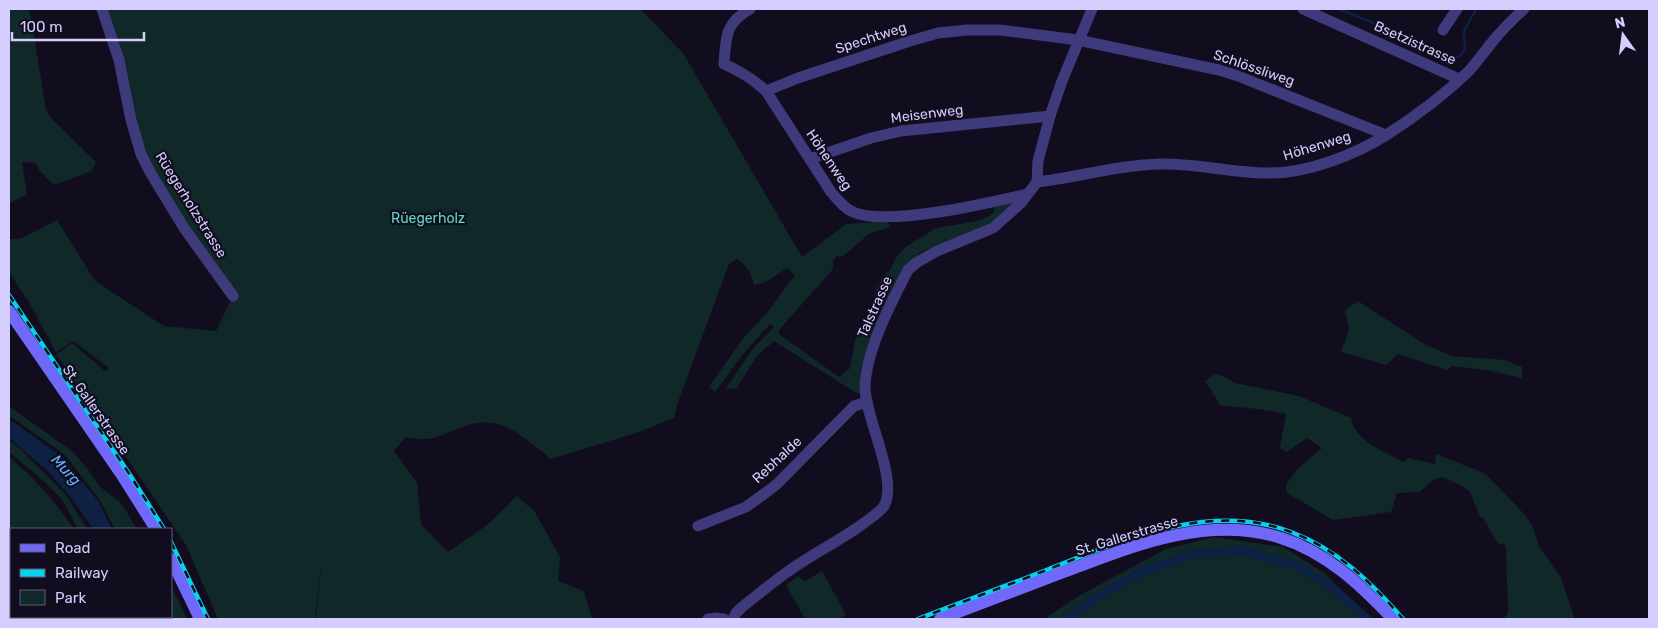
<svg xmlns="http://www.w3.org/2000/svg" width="1658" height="628" viewBox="0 0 1658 628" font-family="Rubik,sans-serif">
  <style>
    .green { fill: #102828 }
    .water { fill: #0e2142 }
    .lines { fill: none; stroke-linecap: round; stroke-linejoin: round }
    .stream { stroke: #0e2142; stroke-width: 2.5 }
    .canal { stroke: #0e2142; stroke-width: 9 }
    .minor { stroke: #3e3a7c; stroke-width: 11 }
    .secondary { stroke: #6f68f9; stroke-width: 12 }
    .rail-casing { stroke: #09d0ed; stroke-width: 4.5 }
    .rail { stroke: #110d1f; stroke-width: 2.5; stroke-dasharray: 8; stroke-linecap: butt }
    .labels { text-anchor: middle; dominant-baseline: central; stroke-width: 4.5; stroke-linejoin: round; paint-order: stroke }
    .street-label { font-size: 14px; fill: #d4cdfd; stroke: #110d1f }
    .park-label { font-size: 14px; fill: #5cdabe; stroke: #110d1f }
    .water-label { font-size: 15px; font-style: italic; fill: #5faef9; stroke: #110d1f }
  </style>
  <rect width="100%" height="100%" fill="#110d1f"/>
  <g class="green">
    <path d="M9 9H28L31 17 46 110 51 118 96 162 92 171 54 185 40 171 35 163 22 162 27 194C21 199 14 199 9 205Z"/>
    <path d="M102 9H640L683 53 802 257 846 224 887 221 890 227 869 234 842 257 837 256 833 260V269L779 330V334L839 377 850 368 856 336 861 325 870 312 877 287 882 278 890 270 895 259 907 246 936 228 978 221 991 215 994 212 995 204 1019 198 990 224 921 252 906 266 895 283 869 340 860 373 861 386 858 394 774 341 757 356 736 389 726 388 754 347 774 327 770 324 744 353 715 392 709 387 742 340 769 310 795 275 787 268 766 282 754 285C751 273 747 266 737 259L729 264 678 402 674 418 639 432 551 459C534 446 514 426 492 423 459 418 442 447 406 437L394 451 417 483 421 524 448 552 487 525 517 496 535 512 560 557 558 581 584 591 592 619H316L322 558 315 619H218L186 545 56 354 72 343 105 371 109 368 73 341 56 352 30 304 9 272V239H20L57 220 95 281 164 326 216 331 233 296 150 172Z"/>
    <polygon points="1358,301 1424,344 1452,356 1505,360 1522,367 1522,378 1487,370 1452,366 1447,370 1398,354 1386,365 1341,352 1349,330 1345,310"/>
    <path d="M1215 374 1222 376 1235 383 1299 396 1351 418C1353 440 1387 453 1404 462L1408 458 1435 464 1436 454 1486 474 1526 516 1533 527 1539 546 1561 578 1575 619H1504L1508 612 1506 549 1504 543 1499 545 1483 518 1480 517 1470 492 1462 486 1442 477 1435 479 1419 492 1397 493 1391 512 1333 520 1287 493 1286 485 1298 468 1322 448 1307 438 1287 452 1280 448 1286 414C1265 409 1242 407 1221 406L1205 381Z"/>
    <polygon points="9,406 73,452 87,468 100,487 121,503 137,529 115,529 99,499 65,455 23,425 9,416"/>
    <polygon points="9,441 18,447 66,495 87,529 78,529 61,498 40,478 9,452"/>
    <path d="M9 457C34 477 56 503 74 529H12L9 527Z"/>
    <polygon points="1214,537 1283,547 1326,574 1366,619 1044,619 1082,594 1166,549"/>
    <polygon points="9,546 11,549 11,617 81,617 83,619 9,619"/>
    <polygon points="822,571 846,615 839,619 805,619 786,585 798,576 805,581"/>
    <polygon points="171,585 187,619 154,619 153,617 171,617"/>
  </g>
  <polygon class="water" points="9,419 62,457 98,501 112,529 93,529 73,500 48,471 9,438"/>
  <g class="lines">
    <polyline class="stream" points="1340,9 1401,35 1433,54 1450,59 1460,56 1465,49 1464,31 1476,9"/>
    <g class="canal">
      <polyline points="9,532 11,533"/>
      <polyline points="102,617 104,619"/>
      <polyline points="1066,619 1103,593 1144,571 1193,554 1244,551 1298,566 1334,589 1367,619"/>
    </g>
    <g class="minor">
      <polyline points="102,9 119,60 131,120 141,154 150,172 184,228 233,296"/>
      <path d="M750 9C725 23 726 37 724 64 740 71 753 79 766 91L831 192C838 200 844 208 853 212 887 227 989 203 1027 194"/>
      <polyline points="1303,9 1459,79"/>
      <polyline points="1443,30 1457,9"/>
      <polyline points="766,91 798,78 910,41 938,33 967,30 1000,30 1078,40 1219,70 1238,76 1386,135"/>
      <polyline points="810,159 871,138 901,131 1050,116"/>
      <path d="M1037 182C1079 177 1118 165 1161 164 1197 163 1231 173 1267 173 1306 174 1355 155 1388 134 1416 116 1445 94 1469 71 1477 62 1485 51 1493 41 1502 30 1513 19 1524 9"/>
      <polyline points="698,526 746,507 768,491 777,484 854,406 867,402"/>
      <polyline points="708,619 716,618 724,619"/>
      <path d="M733 619 736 613 742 607C759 594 775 580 793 568 816 552 841 540 864 523 870 518 879 513 884 506 899 480 865 418 865 387 866 350 891 303 908 270L916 263 937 251 993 228 1021 203 1037 182 1038 161 1050 116 1062 81 1092 9"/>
    </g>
    <g class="secondary">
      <polyline points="9,311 122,475 156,529"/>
      <polyline points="171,559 200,619"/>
      <path d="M940 619C980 604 1021 588 1061 573 1130 547 1206 514 1281 538 1326 552 1361 585 1393 619"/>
    </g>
    <defs>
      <g id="rail">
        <polyline points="9,295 130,475 164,529"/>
        <polyline points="171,542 208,619"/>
        <path d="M918 619C962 602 1006 586 1049 569 1124 540 1210 501 1291 532 1337 549 1372 583 1403 619"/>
      </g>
    </defs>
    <use href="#rail" class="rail-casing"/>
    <use href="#rail" class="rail"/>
  </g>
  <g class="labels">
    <g class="street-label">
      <text transform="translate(871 38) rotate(-18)">Spechtweg</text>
      <text transform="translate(1415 43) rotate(24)">Bsetzistrasse</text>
      <text transform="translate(1254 68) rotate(19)">Schlössliweg</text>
      <text transform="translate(927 114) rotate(-7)">Meisenweg</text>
      <text transform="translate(1317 146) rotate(-17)">Höhenweg</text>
      <text transform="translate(829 160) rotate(56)">Höhenweg</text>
      <text transform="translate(191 205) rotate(58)">Rüegerholzstrasse</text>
      <text transform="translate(875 307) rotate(-66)">Talstrasse</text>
      <text transform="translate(96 410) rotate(55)">St. Gallerstrasse</text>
      <text transform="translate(777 460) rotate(-43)">Rebhalde</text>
      <text transform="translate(1127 536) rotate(-17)">St. Gallerstrasse</text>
    </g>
    <g class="park-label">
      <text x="428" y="218">Rüegerholz</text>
    </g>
    <g class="water-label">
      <text transform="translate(66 470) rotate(47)">Murg</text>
    </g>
  </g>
  <rect width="1658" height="628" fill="none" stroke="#d4cdfd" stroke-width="20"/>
  <rect x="10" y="528" width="162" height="90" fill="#110d1f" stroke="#5f5a78"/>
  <rect x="20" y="544" width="25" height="8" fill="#6f68f9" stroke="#5f5a78"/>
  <text x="55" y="553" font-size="15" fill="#d4cdfd">Road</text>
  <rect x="20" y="569" width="25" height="8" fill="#09d0ed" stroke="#5f5a78"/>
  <text x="55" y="578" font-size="15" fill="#d4cdfd">Railway</text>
  <rect x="20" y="590" width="25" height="15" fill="#102828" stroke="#5f5a78"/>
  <text x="55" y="603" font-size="15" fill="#d4cdfd">Park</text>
  <g transform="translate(1623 35) rotate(346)" stroke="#110d1f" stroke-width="4" paint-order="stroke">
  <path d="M0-4L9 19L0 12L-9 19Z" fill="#d4cdfd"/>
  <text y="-8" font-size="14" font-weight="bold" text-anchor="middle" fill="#d4cdfd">N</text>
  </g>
  <path d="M12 32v8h132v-8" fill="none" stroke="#d4cdfd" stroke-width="2.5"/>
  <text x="20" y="32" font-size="15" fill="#d4cdfd" stroke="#110d1f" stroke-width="4" paint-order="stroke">100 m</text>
</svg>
